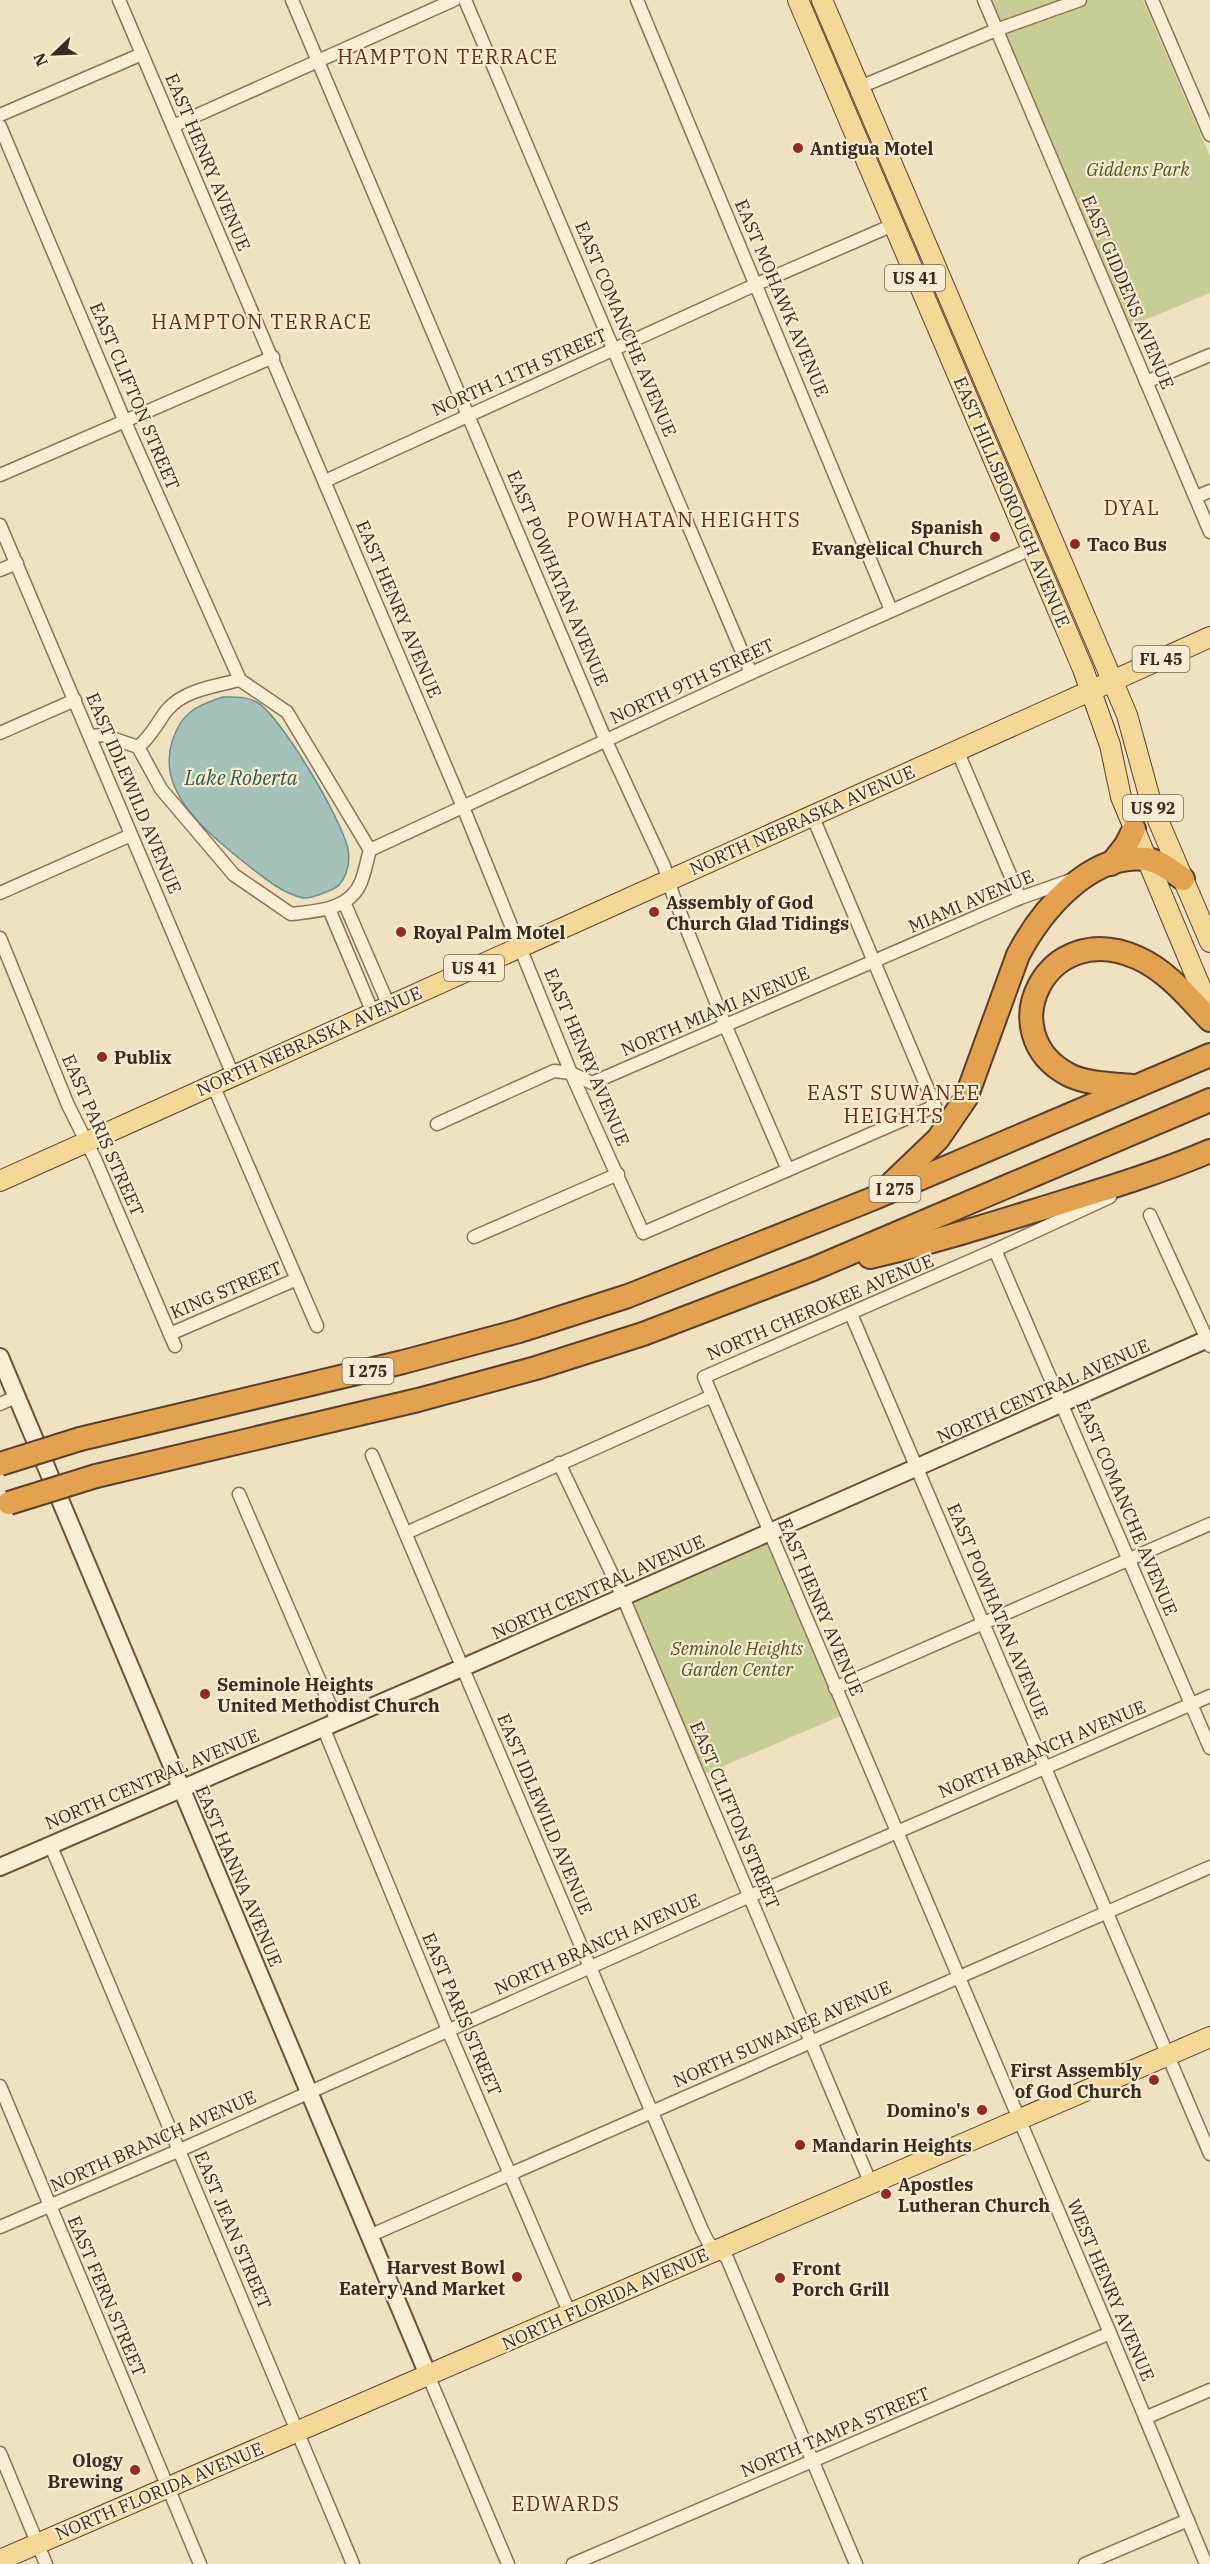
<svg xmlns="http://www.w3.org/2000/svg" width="1210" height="2564" viewBox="0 0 1210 2564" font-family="'IBM Plex Serif',serif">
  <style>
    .green { fill: #c7ce95 }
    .water { fill: #a4c2b9; stroke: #6b9087; stroke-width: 1.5 }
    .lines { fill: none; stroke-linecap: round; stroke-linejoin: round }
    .street-casing { stroke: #8a7358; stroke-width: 15 }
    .secondary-casing { stroke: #6c543b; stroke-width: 20 }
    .primary-casing { stroke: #57412d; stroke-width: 22 }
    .highway-casing { stroke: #57412d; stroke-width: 26 }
    .street { stroke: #faefd5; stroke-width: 12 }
    .secondary { stroke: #faefd5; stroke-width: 16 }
    .primary { stroke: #f4d898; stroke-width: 20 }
    .highway { stroke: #e2a24f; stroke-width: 22 }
    .highway-bridge-casing { stroke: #57412d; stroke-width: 26; stroke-linecap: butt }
    .highway-bridge { stroke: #e2a24f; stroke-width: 22 }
    .poi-dot { fill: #9b2626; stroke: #f7ecd1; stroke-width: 2 }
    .labels { text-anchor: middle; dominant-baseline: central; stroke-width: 4.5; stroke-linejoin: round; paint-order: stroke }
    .shield { fill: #f7ecd1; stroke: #726553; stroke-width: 1.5 }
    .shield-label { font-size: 16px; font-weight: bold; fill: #392b1d }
    .poi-label { font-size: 18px; font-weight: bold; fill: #392b1d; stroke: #f7ecd1; text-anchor: start }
    .street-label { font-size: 18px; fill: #392b1d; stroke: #f7ecd1 }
    .park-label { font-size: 18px; font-style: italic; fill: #495623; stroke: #f7ecd1 }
    .neighbourhood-label { font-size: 20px; letter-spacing: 1.5px; fill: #672b1b; stroke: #f7ecd1 }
    .water-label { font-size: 20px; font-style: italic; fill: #2c5957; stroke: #f7ecd1 }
  </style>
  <rect width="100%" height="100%" fill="#f0e2c1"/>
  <g class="green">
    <polygon points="988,0 1143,0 1210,156 1210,293 1128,327"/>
    <polygon points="769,1542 843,1715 705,1774 632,1603"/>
  </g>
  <path class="water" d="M223 697C236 697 246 696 258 703 282 718 342 820 348 849 351 865 345 886 329 891 321 894 310 899 303 898 281 893 262 876 245 863 209 834 156 793 172 742 181 713 195 706 223 697Z"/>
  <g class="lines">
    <defs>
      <g id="street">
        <polyline points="119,0 463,807 571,1073 643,1233 935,1106 812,815"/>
        <polyline points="292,0 606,741 664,866 673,895 726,1027 788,1170"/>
        <polyline points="465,0 751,673"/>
        <polyline points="637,0 891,610"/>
        <polyline points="984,0 1210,532"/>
        <polyline points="1152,0 1210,135"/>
        <polyline points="860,87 996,30 1080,0"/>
        <polyline points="0,115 142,54"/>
        <polyline points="0,126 125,422 240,680"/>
        <polyline points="173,126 454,0"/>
        <polyline points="1146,382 1210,355"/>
        <polyline points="0,475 273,357"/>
        <polyline points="325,481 757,284 893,225"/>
        <polyline points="1196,497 1210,491"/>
        <polyline points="0,525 233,1075"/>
        <polyline points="0,570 17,563"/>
        <polyline points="0,733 75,700"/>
        <path d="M91 736 103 735 138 747 161 789 234 875 291 914C316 911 350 910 361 882 365 872 367 860 370 850L287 712 240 680C215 686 184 690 167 710 157 723 151 737 138 747"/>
        <polyline points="957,750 1020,898"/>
        <polyline points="370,850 751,673 1031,549"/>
        <polyline points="0,893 131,835"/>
        <polyline points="344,902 389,1006"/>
        <polyline points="329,909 373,1013"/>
        <polyline points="0,938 68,1105 95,1159 175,1346"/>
        <polyline points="213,1085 317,1326"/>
        <polyline points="437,1124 554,1071 571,1073 592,1083 1020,898 1071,880"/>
        <polyline points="1110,1197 995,1250 704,1377 1110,2333 1206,2564"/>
        <polyline points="1150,1215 1210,1346"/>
        <polyline points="474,1237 618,1174"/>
        <polyline points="995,1250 1210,1748"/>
        <polyline points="851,1314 1210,2154"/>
        <polyline points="170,1334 297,1279"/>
        <polyline points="0,1404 16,1397"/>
        <polyline points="372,1455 702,2230 708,2242 727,2258 856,2564"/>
        <polyline points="559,1463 623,1597 871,2184"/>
        <polyline points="239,1494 337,1721"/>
        <polyline points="406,1533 712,1396"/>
        <polyline points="835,1688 1210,1524"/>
        <polyline points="323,1727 448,2030 570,2314"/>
        <polyline points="50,1844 353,2564"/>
        <polyline points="0,2086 200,2564"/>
        <polyline points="0,2227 180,2150 750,1896 1210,1696"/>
        <polyline points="369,2236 1210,1867"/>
        <polyline points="428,2375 508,2564"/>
        <polyline points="1145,2418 1210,2390"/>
        <polyline points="0,2453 46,2564"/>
        <polyline points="573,2564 1110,2333"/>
        <polyline points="1085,2564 1188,2520"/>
      </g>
      <g id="secondary">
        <polyline points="0,1357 428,2375"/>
        <polyline points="0,1867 464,1667 1210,1338"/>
      </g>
      <g id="primary">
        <polyline points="798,0 1083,669 1110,745 1121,797 1210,1010"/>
        <polyline points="822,0 1127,715 1152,806 1210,942"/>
        <polyline points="0,1181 1210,637"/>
        <polyline points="0,2560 1210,2037"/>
      </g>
      <g id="highway">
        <polyline points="1111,864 1126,845 1134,829"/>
        <path d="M1132 1086C1112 1084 1087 1084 1069 1075 990 1034 1046 916 1138 958 1167 971 1188 997 1210 1020"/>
        <path d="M892 1183 938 1139 966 1098 1018 955C1041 911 1090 852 1146 859 1160 861 1172 871 1183 879"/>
        <path d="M870 1257C927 1244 982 1227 1037 1210 1095 1192 1154 1175 1210 1151"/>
        <polyline points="80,1439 403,1362 519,1331 628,1296 872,1199 1210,1055"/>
        <polyline points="96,1476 418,1400 536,1368 643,1334 813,1269 1210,1100"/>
      </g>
    </defs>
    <use href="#street" class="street-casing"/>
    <use href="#secondary" class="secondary-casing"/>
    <use href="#primary" class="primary-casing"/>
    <use href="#highway" class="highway-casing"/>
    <use href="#street" class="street"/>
    <use href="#secondary" class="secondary"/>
    <use href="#primary" class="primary"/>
    <use href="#highway" class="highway"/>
    <defs>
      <g id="highway-bridge">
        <polyline points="0,1464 80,1439"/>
        <polyline points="9,1503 96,1476"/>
      </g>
    </defs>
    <use href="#highway-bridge" class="highway-bridge-casing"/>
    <use href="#highway-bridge" class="highway-bridge"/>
  </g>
  <g class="poi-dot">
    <circle cx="798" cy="148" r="6"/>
    <circle cx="995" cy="537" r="6"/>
    <circle cx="1075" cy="544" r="6"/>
    <circle cx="654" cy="912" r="6"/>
    <circle cx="401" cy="932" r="6"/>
    <circle cx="102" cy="1057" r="6"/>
    <circle cx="205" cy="1694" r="6"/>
    <circle cx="1154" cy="2080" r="6"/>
    <circle cx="982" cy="2110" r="6"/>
    <circle cx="800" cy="2145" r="6"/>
    <circle cx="886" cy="2194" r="6"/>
    <circle cx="517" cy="2277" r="6"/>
    <circle cx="780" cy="2278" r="6"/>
    <circle cx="135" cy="2470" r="6"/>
  </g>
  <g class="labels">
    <g class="shield">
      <rect x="885" y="265" width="60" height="26" rx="4.5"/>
      <rect x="1132.5" y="646" width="57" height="26" rx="4.5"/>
      <rect x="1123" y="795" width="60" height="26" rx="4.5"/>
      <rect x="444" y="955" width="60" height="26" rx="4.5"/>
      <rect x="869.5" y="1176" width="51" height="26" rx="4.5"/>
      <rect x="342.5" y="1358" width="51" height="26" rx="4.5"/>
    </g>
    <g class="shield-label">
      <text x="915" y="278">US 41</text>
      <text x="1161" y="659">FL 45</text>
      <text x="1153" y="808">US 92</text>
      <text x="474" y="968">US 41</text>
      <text x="895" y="1189">I 275</text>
      <text x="368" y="1371">I 275</text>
    </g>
    <g class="poi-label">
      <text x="810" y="148">Antigua Motel</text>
      <text x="983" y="527" text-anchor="end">Spanish<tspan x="983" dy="21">Evangelical Church</tspan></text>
      <text x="1087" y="544">Taco Bus</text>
      <text x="666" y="902">Assembly of God<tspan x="666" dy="21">Church Glad Tidings</tspan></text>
      <text x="413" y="932">Royal Palm Motel</text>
      <text x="114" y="1057">Publix</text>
      <text x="217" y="1684">Seminole Heights<tspan x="217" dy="21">United Methodist Church</tspan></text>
      <text x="1142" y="2070" text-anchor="end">First Assembly<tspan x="1142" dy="21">of God Church</tspan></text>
      <text x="970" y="2110" text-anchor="end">Domino's</text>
      <text x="812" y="2145">Mandarin Heights</text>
      <text x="898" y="2184">Apostles<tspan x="898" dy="21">Lutheran Church</tspan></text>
      <text x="505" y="2267" text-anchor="end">Harvest Bowl<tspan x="505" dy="21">Eatery And Market</tspan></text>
      <text x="792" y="2268">Front<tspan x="792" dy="21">Porch Grill</tspan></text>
      <text x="123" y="2460" text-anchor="end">Ology<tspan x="123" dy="21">Brewing</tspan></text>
    </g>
    <g class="street-label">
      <text transform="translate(208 162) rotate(67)">EAST HENRY AVENUE</text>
      <text transform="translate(1128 292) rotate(67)">EAST GIDDENS AVENUE</text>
      <text transform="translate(782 298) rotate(67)">EAST MOHAWK AVENUE</text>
      <text transform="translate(626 329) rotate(67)">EAST COMANCHE AVENUE</text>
      <text transform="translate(519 372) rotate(-24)">NORTH 11TH STREET</text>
      <text transform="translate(135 396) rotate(67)">EAST CLIFTON STREET</text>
      <text transform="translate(1012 502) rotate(67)">EAST HILLSBOROUGH AVENUE</text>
      <text transform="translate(558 578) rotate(67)">EAST POWHATAN AVENUE</text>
      <text transform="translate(399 609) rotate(67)">EAST HENRY AVENUE</text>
      <text transform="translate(692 681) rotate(-25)">NORTH 9TH STREET</text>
      <text transform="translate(134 793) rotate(67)">EAST IDLEWILD AVENUE</text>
      <text transform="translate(802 820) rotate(-24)">NORTH NEBRASKA AVENUE</text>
      <text transform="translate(971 901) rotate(-23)">MIAMI AVENUE</text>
      <text transform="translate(715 1011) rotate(-23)">NORTH MIAMI AVENUE</text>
      <text transform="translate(309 1041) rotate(-24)">NORTH NEBRASKA AVENUE</text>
      <text transform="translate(587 1057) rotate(67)">EAST HENRY AVENUE</text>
      <text transform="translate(103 1135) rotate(66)">EAST PARIS STREET</text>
      <text transform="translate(226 1290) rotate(-23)">KING STREET</text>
      <text transform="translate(820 1307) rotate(-23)">NORTH CHEROKEE AVENUE</text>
      <text transform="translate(1043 1391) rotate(-24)">NORTH CENTRAL AVENUE</text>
      <text transform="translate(1127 1508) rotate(67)">EAST COMANCHE AVENUE</text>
      <text transform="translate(598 1587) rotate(-24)">NORTH CENTRAL AVENUE</text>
      <text transform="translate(821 1607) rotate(67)">EAST HENRY AVENUE</text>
      <text transform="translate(998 1611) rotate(67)">EAST POWHATAN AVENUE</text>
      <text transform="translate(1042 1749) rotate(-23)">NORTH BRANCH AVENUE</text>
      <text transform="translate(152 1779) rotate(-23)">NORTH CENTRAL AVENUE</text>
      <text transform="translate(545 1814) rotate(67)">EAST IDLEWILD AVENUE</text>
      <text transform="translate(735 1815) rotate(67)">EAST CLIFTON STREET</text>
      <text transform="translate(239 1876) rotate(67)">EAST HANNA AVENUE</text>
      <text transform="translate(597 1944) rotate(-24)">NORTH BRANCH AVENUE</text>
      <text transform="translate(462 2014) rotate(67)">EAST PARIS STREET</text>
      <text transform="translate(782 2034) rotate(-24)">NORTH SUWANEE AVENUE</text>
      <text transform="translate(153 2141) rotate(-24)">NORTH BRANCH AVENUE</text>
      <text transform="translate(233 2230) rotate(67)">EAST JEAN STREET</text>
      <text transform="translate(1111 2290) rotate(67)">WEST HENRY AVENUE</text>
      <text transform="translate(107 2296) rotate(67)">EAST FERN STREET</text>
      <text transform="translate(605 2299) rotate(-24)">NORTH FLORIDA AVENUE</text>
      <text transform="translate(835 2432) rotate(-23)">NORTH TAMPA STREET</text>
      <text transform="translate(159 2491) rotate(-23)">NORTH FLORIDA AVENUE</text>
    </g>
    <g class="park-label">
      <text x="1138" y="169">Giddens Park</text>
      <text x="737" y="1648">Seminole Heights<tspan x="737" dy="21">Garden Center</tspan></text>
    </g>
    <g class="neighbourhood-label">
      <text x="448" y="56">HAMPTON TERRACE</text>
      <text x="262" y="321">HAMPTON TERRACE</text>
      <text x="1132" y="507">DYAL</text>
      <text x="684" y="519">POWHATAN HEIGHTS</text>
      <text x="894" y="1092">EAST SUWANEE<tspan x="894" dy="23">HEIGHTS</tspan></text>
      <text x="566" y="2503">EDWARDS</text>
    </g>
    <g class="water-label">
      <text x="241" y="777">Lake Roberta</text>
    </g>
  </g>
  <g transform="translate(54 54) rotate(247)" stroke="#f7ecd1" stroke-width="4.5" paint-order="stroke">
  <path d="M0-4.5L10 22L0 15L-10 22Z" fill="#392b1d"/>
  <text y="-9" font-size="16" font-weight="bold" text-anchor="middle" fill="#392b1d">N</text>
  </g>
</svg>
